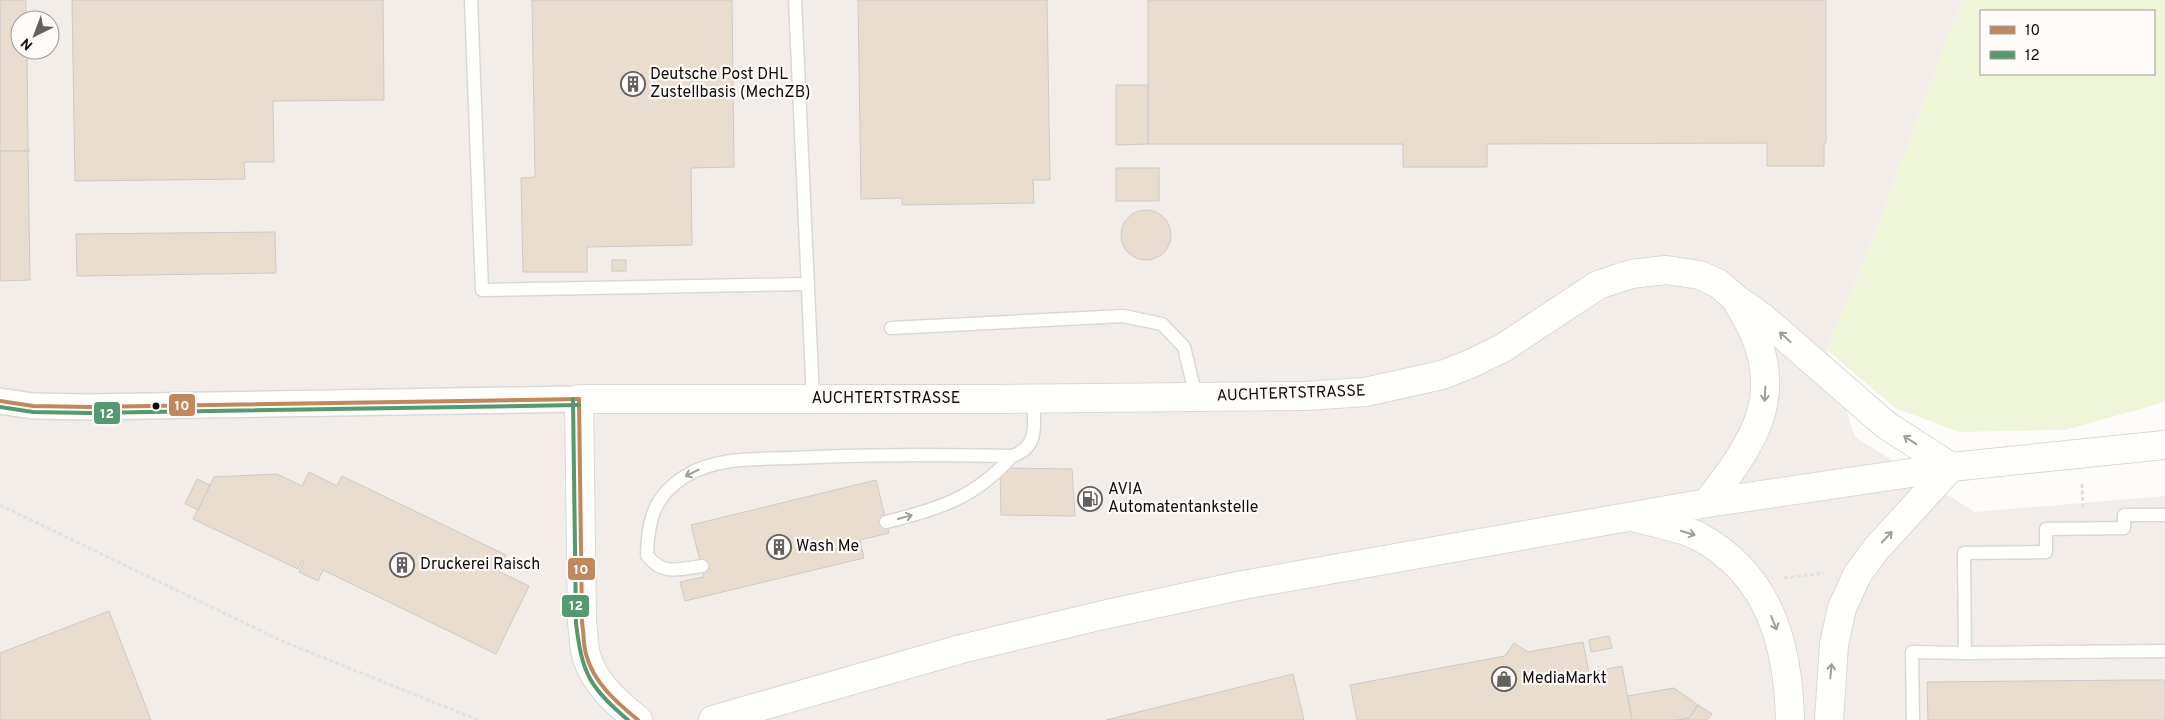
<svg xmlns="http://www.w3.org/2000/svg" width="2165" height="720" viewBox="0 0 2165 720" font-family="Overpass,sans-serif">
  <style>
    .built { fill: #f3ede9; fill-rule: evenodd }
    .green { fill: #eff5d8; fill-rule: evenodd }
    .building { fill: #e9ddd0; stroke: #cccaca }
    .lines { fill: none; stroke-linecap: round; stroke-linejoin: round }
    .lane-casing { stroke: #dad8d7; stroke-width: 15 }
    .street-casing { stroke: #dad8d7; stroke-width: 28 }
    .secondary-casing { stroke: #dad8d7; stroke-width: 30 }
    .path { stroke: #e1e1e0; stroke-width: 3; stroke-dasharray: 4 2.5; stroke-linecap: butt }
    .lane { stroke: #fffffe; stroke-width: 12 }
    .street { stroke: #fffffe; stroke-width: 25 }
    .secondary { stroke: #fffffe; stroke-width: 28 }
    .bus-1-casing { stroke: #fffbf9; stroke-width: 8 }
    .bus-2-casing { stroke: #fffbf9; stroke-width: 8 }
    .bus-1 { stroke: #bf885f; stroke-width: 4 }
    .bus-2 { stroke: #54996f; stroke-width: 4 }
    .oneway { stroke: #9f9e9d }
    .bus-dot { fill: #0e0d0c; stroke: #fffbf9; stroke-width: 2 }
    .labels { text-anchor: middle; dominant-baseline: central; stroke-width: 4.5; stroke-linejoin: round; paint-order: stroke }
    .poi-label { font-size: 16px; fill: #0e0d0c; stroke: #fffbf9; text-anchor: start }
    .street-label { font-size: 16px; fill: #0e0d0c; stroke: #fffbf9 }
    .line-badge { stroke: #fffbf9; stroke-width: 2 }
    .badge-label { font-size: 14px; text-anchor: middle; font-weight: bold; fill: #fff }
  </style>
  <rect width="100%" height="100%" fill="#fefcfa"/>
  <path class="built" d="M0 0H1962L1872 242 1827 350 1855 437 1975 512 2165 496V720H0ZM20 20H50V50H20Z"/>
  <path class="green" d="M1962 0H2165V402L2065 430 1959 432 1895 408 1827 350 1872 242ZM1981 11H2154V74H1981Z"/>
  <g class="building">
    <polygon points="0,0 26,0 26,20 20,20 20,50 27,50 28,149 30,151 0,151"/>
    <polygon points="72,0 383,0 384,100 273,101 274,162 244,162 245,179 75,181"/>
    <polygon points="532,0 732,0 734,167 691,168 692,245 587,247 587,272 523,272 521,178 535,177"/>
    <polygon points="858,0 1047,0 1050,180 1033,180 1034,203 902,205 902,198 861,199"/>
    <polygon points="1148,0 1826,0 1826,143 1824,143 1824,166 1767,166 1767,143 1487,144 1487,167 1403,167 1403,144 1148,144"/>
    <polygon points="1116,85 1148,85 1148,144 1116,145"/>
    <polygon points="0,151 28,151 30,280 0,281"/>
    <rect x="1116" y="168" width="43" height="33"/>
    <circle cx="1146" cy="235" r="25"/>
    <polygon points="275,232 276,273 77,276 76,234"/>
    <rect x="612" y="260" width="14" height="11"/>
    <polygon points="1000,468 1072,469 1075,516 1001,515"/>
    <polygon points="309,472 337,486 342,476 506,555 498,571 529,586 496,654 323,570 318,581 299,572 304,561 302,560 298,569 193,519 214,477 277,474 302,486"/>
    <polygon points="197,479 210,485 198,510 185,504"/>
    <polygon points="876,480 889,533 860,540 864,558 685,601 680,582 704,577 691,525"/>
    <polygon points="109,611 151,720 0,720 0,653"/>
    <polygon points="1609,636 1612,648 1591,652 1589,640"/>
    <polygon points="1583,642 1589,673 1622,666 1632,720 1357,720 1350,685 1505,656 1514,643 1528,652"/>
    <polygon points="1293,674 1304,720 1106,720"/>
    <polygon points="2133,680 2165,680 2165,720 1928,720 1927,682"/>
    <polygon points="1674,688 1698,705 1689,718 1677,720 1632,720 1628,696"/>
    <polygon points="1698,705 1712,714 1707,720 1677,720 1689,718"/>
  </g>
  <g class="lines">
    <defs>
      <g id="lane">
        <polyline points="471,0 482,290 808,284"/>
        <polyline points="795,0 813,399"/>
        <polyline points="891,328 1123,316 1162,324 1184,347 1196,397"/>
        <polyline points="2165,515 2124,515 2124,528 2046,529 2046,552 1964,553 1965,653 2165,651"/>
        <path d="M886 522C939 509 975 498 1012 456"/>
        <path d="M702 566C679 569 662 576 647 555 648 521 653 497 684 477 715 457 756 459 791 458 865 454 938 455 1012 456 1040 447 1034 423 1033 398"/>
        <polyline points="1913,720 1912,652 1965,653"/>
      </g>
      <polyline id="street" points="0,401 33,406 89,407 579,399"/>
      <g id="secondary">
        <path d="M1707 503C1747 450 1785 403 1754 333 1750 323 1743 313 1738 303"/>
        <path d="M1636 518C1656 523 1679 527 1698 536 1770 575 1788 644 1790 720"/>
        <path d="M638 720C617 703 595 684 587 658 583 647 584 634 582 623L579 399H999L1305 396 1365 392 1442 375 1470 364 1503 348 1598 285 1631 274 1666 270 1700 275 1719 284 1736 299 1762 317 1886 425 1951 467"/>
        <polyline points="713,720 961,649 1103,615 1243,585 1707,503 1951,467 2165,445"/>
        <polyline points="1829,720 1834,644 1842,608 1857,575 1876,549 1951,467"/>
      </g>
    </defs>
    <use href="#lane" class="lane-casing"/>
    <use href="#street" class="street-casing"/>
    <use href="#secondary" class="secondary-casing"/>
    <g class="path">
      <polyline points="2082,484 2083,508"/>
      <polyline points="0,505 282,641 478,720"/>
      <polyline points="1784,578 1824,573"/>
    </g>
    <use href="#lane" class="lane"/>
    <use href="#street" class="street"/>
    <use href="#secondary" class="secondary"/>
    <defs>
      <g id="bus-1">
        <path d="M579 399 582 623C584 633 583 644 586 654 593 682 616 702 638 720"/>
        <polyline points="0,401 33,406 89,407 579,399"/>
      </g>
      <g id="bus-2">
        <path d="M573 399 576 623C582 673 589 687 628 720"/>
        <polyline points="0,407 33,412 89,413 579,405"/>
      </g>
    </defs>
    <use href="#bus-1" class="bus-1-casing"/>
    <use href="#bus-2" class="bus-2-casing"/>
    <use href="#bus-1" class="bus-1"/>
    <use href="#bus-2" class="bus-2"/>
  </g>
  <defs><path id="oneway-shaft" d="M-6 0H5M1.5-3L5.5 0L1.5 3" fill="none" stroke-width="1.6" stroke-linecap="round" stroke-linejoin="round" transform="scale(1.25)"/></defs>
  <g class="oneway">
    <use href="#oneway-shaft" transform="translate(1785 337) rotate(-138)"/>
    <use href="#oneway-shaft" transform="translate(1765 394) rotate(93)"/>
    <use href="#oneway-shaft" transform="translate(1910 440) rotate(-147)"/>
    <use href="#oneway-shaft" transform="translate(692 473) rotate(154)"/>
    <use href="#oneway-shaft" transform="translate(905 517) rotate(-15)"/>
    <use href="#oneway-shaft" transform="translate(1688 533) rotate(18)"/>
    <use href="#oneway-shaft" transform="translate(1887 537) rotate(-47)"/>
    <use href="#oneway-shaft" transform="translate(1774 623) rotate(68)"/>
    <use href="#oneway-shaft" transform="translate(1831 671) rotate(-84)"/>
  </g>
  <defs>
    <symbol id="building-ring" viewBox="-11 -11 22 22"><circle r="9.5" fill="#fffbf9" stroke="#62615f" stroke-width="1.5"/><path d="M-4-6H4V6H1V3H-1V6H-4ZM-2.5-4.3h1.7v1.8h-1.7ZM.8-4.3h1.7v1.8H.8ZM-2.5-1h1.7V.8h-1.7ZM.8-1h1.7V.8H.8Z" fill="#62615f"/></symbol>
    <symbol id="fuel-ring" viewBox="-11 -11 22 22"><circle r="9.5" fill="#fffbf9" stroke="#62615f" stroke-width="1.5"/><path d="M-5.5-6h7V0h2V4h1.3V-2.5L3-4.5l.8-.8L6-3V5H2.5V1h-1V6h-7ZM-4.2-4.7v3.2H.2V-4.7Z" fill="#62615f"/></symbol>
    <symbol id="shop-ring" viewBox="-11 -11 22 22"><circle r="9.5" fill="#fffbf9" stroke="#62615f" stroke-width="1.5"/><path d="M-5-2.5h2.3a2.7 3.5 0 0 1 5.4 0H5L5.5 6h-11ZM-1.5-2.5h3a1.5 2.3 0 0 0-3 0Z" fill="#62615f"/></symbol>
  </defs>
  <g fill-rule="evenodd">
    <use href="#building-ring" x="619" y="70" width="28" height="28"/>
    <use href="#fuel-ring" x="1076" y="485" width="28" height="28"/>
    <use href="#building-ring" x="765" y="533" width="28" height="28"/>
    <use href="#building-ring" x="388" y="551" width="28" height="28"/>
    <use href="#shop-ring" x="1490" y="665" width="28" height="28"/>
  </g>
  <circle class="bus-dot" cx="156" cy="406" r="4.5"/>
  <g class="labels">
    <g class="poi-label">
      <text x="650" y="75">Deutsche Post DHL<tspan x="650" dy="18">Zustellbasis (MechZB)</tspan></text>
      <text x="1108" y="490">AVIA<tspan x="1108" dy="18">Automatentankstelle</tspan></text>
      <text x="796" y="547">Wash Me</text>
      <text x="420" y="565">Druckerei Raisch</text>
      <text x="1522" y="679">MediaMarkt</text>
    </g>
    <g class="street-label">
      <text transform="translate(1291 394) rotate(-2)">AUCHTERTSTRASSE</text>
      <text x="886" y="399">AUCHTERTSTRASSE</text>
    </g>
  </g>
  <g class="line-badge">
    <rect x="168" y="393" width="28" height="24" rx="5" fill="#bf885f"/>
    <rect x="93" y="401" width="28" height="24" rx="5" fill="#54996f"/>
    <rect x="567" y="557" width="29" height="24" rx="5" fill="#bf885f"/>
    <rect x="561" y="594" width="29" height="24" rx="5" fill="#54996f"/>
  </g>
  <g class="badge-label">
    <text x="182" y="410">10</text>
    <text x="107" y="418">12</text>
    <text x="581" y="574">10</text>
    <text x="576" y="610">12</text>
  </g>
  <rect x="1980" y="10" width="175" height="65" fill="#fffbf9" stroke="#9f9c9a"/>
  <rect x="1990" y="26" width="25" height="8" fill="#bf885f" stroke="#9f9c9a"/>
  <text x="2025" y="35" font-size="15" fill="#0e0d0c">10</text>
  <rect x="1990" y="51" width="25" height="8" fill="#54996f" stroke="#9f9c9a"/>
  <text x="2025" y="60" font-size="15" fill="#0e0d0c">12</text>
  <g transform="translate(35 35) rotate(222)"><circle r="24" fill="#fffbf9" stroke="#9f9c9a"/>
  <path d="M0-4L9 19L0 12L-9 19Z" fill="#62615f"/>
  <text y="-8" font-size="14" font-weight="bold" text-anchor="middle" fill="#0e0d0c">N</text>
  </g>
</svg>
